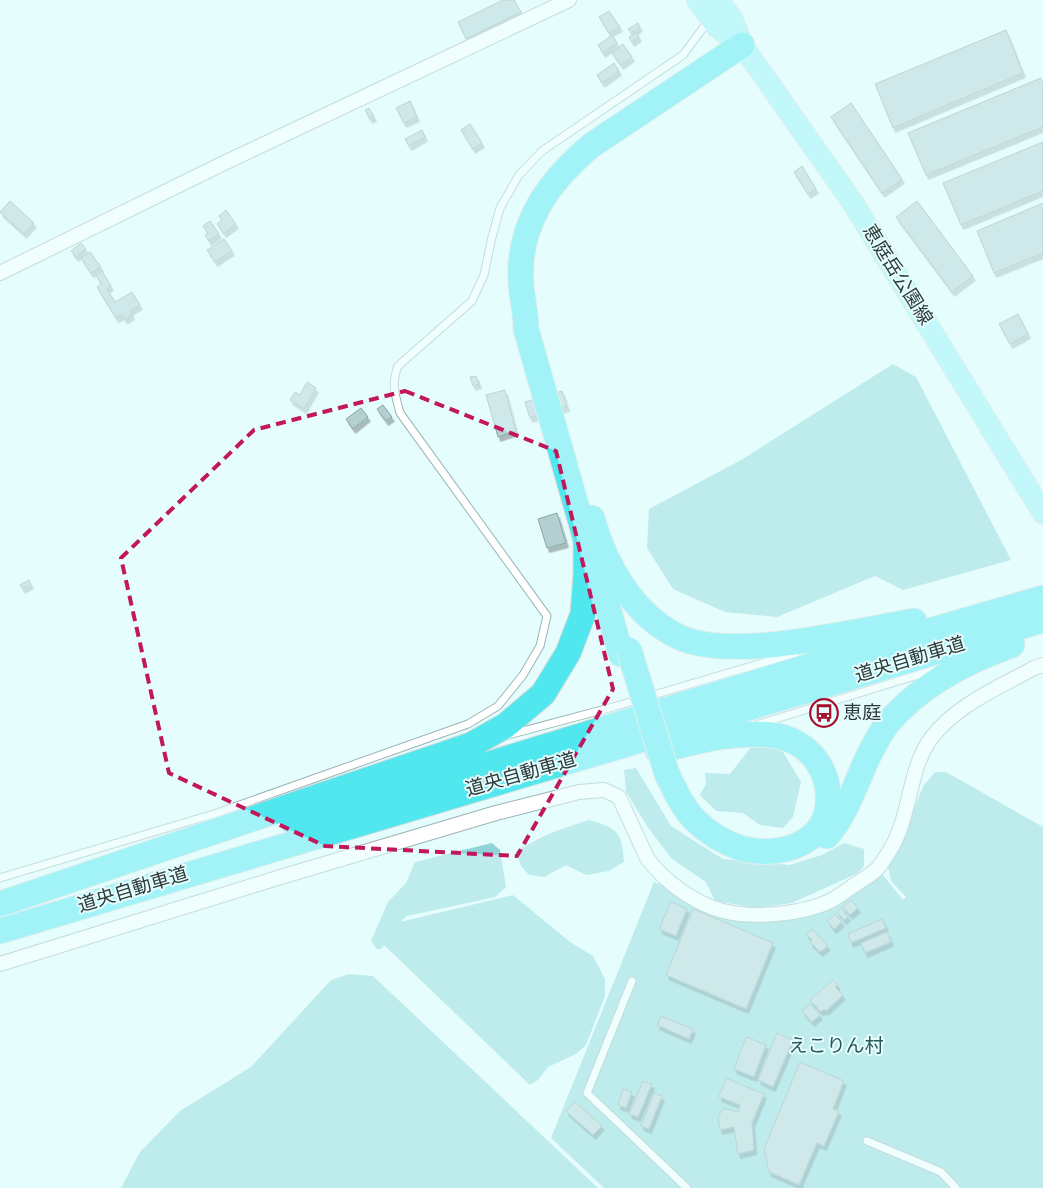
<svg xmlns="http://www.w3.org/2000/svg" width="1043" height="1188" viewBox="0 0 1043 1188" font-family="'Alegreya Sans','Noto Sans JP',sans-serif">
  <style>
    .green { fill: #8ed4d8 }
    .building { fill: #b3cfd0; stroke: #8aa5a6; filter: url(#shadow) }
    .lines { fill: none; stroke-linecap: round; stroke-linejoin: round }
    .lane-casing { stroke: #9ab5b6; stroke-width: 9 }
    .street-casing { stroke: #9ab5b6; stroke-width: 16 }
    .primary-casing { stroke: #d9dbdb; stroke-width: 23 }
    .highway-casing { stroke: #d9dbdb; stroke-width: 27 }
    .lane { stroke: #fff; stroke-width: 7 }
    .street { stroke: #fff; stroke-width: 14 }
    .primary { stroke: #97f1f5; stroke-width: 21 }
    .highway { stroke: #51e7ef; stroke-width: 25 }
    .highway-bridge-casing { stroke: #d9dbdb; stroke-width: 27; stroke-linecap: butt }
    .highway-bridge { stroke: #51e7ef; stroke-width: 25 }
    .marked { fill: none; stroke: #c2185b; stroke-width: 4; stroke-dasharray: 10 6; stroke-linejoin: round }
    .labels { text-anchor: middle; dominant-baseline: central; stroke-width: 4; stroke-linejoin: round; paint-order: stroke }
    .street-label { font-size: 19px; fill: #2e3939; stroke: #e6fdfe }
    .poi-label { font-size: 19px; fill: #2e3939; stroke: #e6fdfe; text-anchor: start }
    .park-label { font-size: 19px; fill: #265759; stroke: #e6fdfe }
  </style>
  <defs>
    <filter id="shadow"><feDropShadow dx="2.5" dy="4.5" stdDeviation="0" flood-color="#0004"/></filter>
  </defs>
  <rect width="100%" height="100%" fill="#e6fdfe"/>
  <g class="green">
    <polygon points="893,364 916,377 1011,560 903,590 875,576 777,617 725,612 673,589 647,548 649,509 741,460"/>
    <polygon points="761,745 782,750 801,782 793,817 783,828 760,825 743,813 716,811 700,795 706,784 705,773 730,774 752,746"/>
    <polygon points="636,768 671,826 723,859 789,865 822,855 844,843 864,849 864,866 858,873 792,903 756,908 715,901 706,882 672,859 649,829 626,792 624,770"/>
    <polygon points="935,772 946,772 1043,827 1043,1188 604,1188 551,1138 654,882 723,911 783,914 878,869 903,900 906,897 891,881 888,867 924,785"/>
    <path d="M589 820C617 828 622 831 624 862L609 871 586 875 566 865 544 877 529 875 521 866 516 852C539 836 563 828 589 820Z"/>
    <polygon points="492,843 500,850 506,887 495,897 407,916 400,922 513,895 570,942 593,956 605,979 605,996 586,1045 576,1054 548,1067 538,1080 530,1085 384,945 381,949 377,949 371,941 388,902 406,883 415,862"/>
    <polygon points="349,974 373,976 598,1188 121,1188 140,1152 180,1111 251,1067 331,980"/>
  </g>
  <g class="building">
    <polygon points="503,0 514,0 521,12 466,39 458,22"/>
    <polygon points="609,11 620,27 609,33 599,17"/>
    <polygon points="638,23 640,27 631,33 628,29"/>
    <polygon points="1006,30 1023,73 893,128 875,84"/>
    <polygon points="636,32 639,37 632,42 629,37"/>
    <polygon points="612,35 617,43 603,53 598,45"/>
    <polygon points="623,44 632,57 621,65 612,53"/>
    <polygon points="614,63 619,71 602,83 597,75"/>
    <polygon points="1041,78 1043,84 1043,127 926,175 908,133"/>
    <polygon points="410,101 417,117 404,123 396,108"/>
    <polygon points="851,103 902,179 882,193 831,117"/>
    <polygon points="369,108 374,117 370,119 365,110"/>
    <polygon points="470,124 482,143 473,149 461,130"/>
    <polygon points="422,130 425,137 409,146 405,139"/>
    <polygon points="1043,142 1043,191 961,225 943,183"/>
    <polygon points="802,166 816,189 808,194 794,172"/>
    <polygon points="10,201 34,223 24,234 0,212"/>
    <polygon points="917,201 973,276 952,292 896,217"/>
    <polygon points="1043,203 1043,253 994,273 977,231"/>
    <polygon points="226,210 236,224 224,233 217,224 222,220 219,216"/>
    <polygon points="210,221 219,234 209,241 205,235 208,233 203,226"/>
    <polygon points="224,239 232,251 215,262 207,250"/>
    <polygon points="81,243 86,249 76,257 71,251"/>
    <polygon points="90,252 101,267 91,273 81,258"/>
    <polygon points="102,271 111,286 107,289 115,302 132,292 140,305 130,311 132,315 125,320 122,315 116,318 97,287 101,284 96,275"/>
    <polygon points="1018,314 1028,334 1010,344 999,324"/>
    <polygon points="476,376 479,384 473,386 470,377"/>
    <polygon points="307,382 316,388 304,409 290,400 295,392 300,395"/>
    <polygon points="505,390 516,431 498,437 486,395"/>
    <polygon points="562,391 567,407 530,418 525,402"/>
    <polygon points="383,405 392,417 386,421 377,409"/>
    <polygon points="361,408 368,417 353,429 346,419"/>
    <polygon points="557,513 566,543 547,548 538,519"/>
    <polygon points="29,580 31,584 23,589 20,585"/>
    <polygon points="851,900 858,908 850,915 843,907"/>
    <polygon points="671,902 687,909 676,936 659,929"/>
    <polygon points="841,908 848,917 844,920 837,912"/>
    <polygon points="693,909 773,943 746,1009 666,975"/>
    <polygon points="835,914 842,922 834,929 827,921"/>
    <polygon points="882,919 886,928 851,943 848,934"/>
    <polygon points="812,929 828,946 820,952 810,942 812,940 806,934"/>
    <polygon points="887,932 891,942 865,953 861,943"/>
    <polygon points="833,980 838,985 835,987 843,995 826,1011 824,1009 821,1012 810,1000"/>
    <polygon points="810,1004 820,1015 812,1022 802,1011"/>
    <polygon points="661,1016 693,1029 689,1039 657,1025"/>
    <polygon points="777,1033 793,1040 773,1087 758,1080"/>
    <polygon points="746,1037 766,1045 754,1077 734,1069"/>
    <polygon points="800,1062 844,1081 833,1109 839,1111 824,1146 817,1143 799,1185 769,1172 764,1149"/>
    <polygon points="726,1078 764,1094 752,1123 754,1150 738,1154 734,1127 720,1130 718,1117 723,1108 738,1112 740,1105 719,1097"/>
    <polygon points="643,1081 652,1084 638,1117 629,1114"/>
    <polygon points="623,1089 632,1092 626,1108 618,1105"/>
    <polygon points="654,1093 662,1096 649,1129 641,1126"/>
    <polygon points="575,1102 602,1126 593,1135 566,1111"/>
  </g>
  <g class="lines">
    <defs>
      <g id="lane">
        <polyline points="756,725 934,670"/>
        <polyline points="508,735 613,707 796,653"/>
        <path d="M0 878 217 813 468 724 498 706 523 675 540 646 547 616 400 413C395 394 391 384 398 366L472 301 484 275 492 237 500 208 519 175 542 151 683 55 709 20"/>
        <polyline points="632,981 587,1093 687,1188"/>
        <polyline points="867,1141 941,1172 956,1188"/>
      </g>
      <g id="street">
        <polyline points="0,273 222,164 569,0"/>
        <path d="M0 964 284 876 496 813 579 792 604 790 619 797 647 858C665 882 694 903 723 911 754 919 806 914 834 899 842 894 851 887 859 882 865 878 872 874 877 869 882 864 886 856 890 850 911 817 908 768 932 737 958 704 998 688 1034 668L1043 665"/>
      </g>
      <g id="primary">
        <polyline points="697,0 717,27 742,45"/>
        <polyline points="718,0 732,19 742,45 853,203 1043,513"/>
      </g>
      <g id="highway">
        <path d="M592 518C605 565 633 615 679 637 733 662 855 631 914 621"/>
        <polyline points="593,555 621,654"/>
        <path d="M658 751C695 742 731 731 771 735 790 737 808 747 818 763 826 775 829 789 828 803 825 847 775 858 740 848 723 842 707 832 695 820 682 807 675 790 667 774"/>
        <polyline points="293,822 420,785 842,656 1043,598"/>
        <path d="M827 836C847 813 856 782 869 755 874 745 881 732 888 723 920 685 967 661 1012 645"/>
        <path d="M0 904 471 745 505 726 543 694 568 653 583 614 586 574V540L526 329C526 313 522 299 521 283 517 224 549 181 592 145L742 45"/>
        <polyline points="0,931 1043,620"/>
      </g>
    </defs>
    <use href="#lane" class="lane-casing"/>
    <use href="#street" class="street-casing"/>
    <use href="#primary" class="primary-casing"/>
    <use href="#highway" class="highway-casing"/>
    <use href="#lane" class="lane"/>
    <use href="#street" class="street"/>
    <use href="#primary" class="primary"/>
    <use href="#highway" class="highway"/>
    <defs>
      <polyline id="highway-bridge" points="629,650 667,774"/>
    </defs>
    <use href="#highway-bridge" class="highway-bridge-casing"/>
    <use href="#highway-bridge" class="highway-bridge"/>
  </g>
  <path d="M0 0H1043V1188H0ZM405 391 556 451 613 689 517 856 325 846 169 773 121 558 254 430Z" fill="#e6fdfe" fill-opacity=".55" fill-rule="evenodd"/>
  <path class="marked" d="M405 391 556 451 613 689 517 856 325 846 169 773 121 558 254 430Z"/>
  <defs>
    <symbol id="bus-ring" viewBox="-11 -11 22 22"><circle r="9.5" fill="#e6fdfe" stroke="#a70e2c" stroke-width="1.5"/><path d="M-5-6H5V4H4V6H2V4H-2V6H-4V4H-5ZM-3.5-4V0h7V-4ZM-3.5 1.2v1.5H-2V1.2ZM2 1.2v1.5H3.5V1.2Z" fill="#a70e2c"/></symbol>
  </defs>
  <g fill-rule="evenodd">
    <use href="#bus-ring" x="808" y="697" width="32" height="32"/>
  </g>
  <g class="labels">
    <g class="street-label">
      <text transform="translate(897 275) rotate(58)">恵庭岳公園線</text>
      <text transform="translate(910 660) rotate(-17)">道央自動車道</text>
      <text transform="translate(521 775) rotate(-16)">道央自動車道</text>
      <text transform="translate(133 890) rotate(-17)">道央自動車道</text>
    </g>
    <g class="poi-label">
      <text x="843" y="713">恵庭</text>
    </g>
    <g class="park-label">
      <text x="836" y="1046">えこりん村</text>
    </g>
  </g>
</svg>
